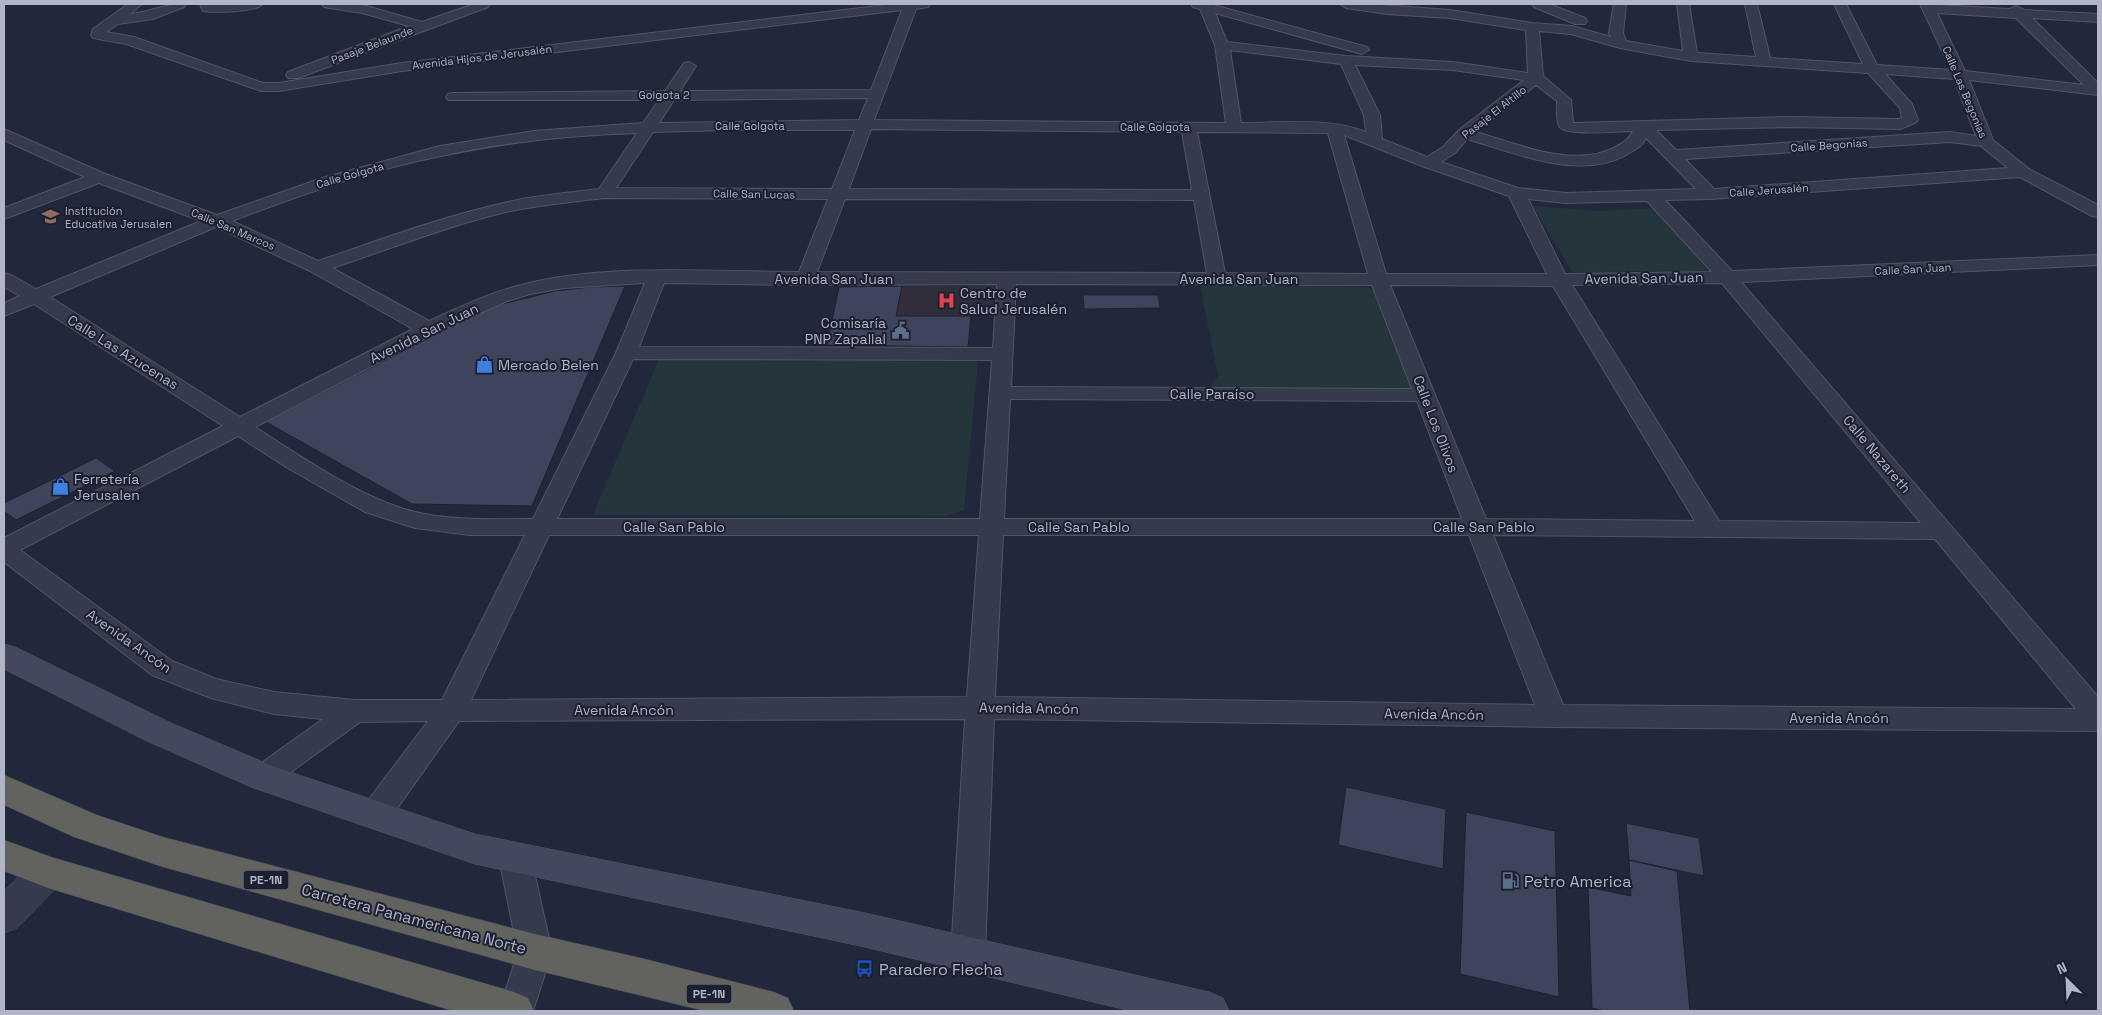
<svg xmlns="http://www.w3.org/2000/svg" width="2102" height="1015" viewBox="0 0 2102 1015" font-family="'Space Grotesk',sans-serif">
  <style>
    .medical { fill: #322d3c }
    .green { fill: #24353c }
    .building { fill: #3d445b; stroke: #1d2132 }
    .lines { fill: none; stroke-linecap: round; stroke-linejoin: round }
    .minor-casing { stroke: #515566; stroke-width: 2 }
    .tertiary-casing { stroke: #515566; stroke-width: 1 }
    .secondary-casing { stroke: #515566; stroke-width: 1 }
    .trunk-casing { stroke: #3e4253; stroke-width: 1 }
    .minor { fill: #353a4c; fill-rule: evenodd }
    .tertiary { fill: #353a4c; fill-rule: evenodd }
    .secondary { fill: #43485f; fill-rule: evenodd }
    .trunk { fill: #62625f; fill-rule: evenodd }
    .labels { text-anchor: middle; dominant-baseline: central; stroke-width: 4; stroke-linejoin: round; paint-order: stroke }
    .far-street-label { font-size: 11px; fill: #b1b5c7; stroke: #1b1f30 }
    .far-poi-label { font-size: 11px; fill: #b1b5c7; stroke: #1b1f30; text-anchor: start }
    .shield { fill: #1b1f30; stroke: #84889a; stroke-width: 1 }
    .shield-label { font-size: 12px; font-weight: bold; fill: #b1b5c7 }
    .street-label { font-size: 14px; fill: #b1b5c7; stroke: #1b1f30 }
    .poi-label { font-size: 14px; fill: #b1b5c7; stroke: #1b1f30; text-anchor: start }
    .near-poi-label { font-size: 16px; fill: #b1b5c7; stroke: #1b1f30; text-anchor: start }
    .near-street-label { font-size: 16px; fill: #b1b5c7; stroke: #1b1f30 }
  </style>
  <rect width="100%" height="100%" fill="#22283b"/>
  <polygon class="medical" points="994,285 993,316 896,316 902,286"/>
  <g class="green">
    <polygon points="1533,206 1597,211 1657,208 1708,271 1572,272"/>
    <polygon points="1200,285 1366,287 1376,291 1412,388 1209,387 1218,376"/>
    <polygon points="659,359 967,359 978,362 964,510 947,516 593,515"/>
  </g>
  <g class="building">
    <polygon points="625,286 532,506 412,504 266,422 486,308 555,291 590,287"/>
    <polygon points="902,286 896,316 971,316 968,347 827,345 839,287"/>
    <polygon points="1083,295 1158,295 1160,308 1084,309"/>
    <polygon points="96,458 115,471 16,520 4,511 4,503"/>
    <polygon points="1346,787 1446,809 1443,869 1338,845"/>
    <polygon points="1466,812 1555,831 1559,997 1460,974"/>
    <polygon points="1626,823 1699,838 1704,876 1629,860"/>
    <polygon points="1629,860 1677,871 1690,1011 1605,1011 1592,1008 1588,887 1631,896"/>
  </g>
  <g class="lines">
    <defs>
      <g id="minor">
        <path d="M128 4H142L130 14C150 12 167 3 186 4L184 7 153 19 118 24 106 32 134 37 263 83H279L402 63 894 4H930L928 7 916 9 874 120 1226 123 1215 45 1200 9 1193 7 1191 4H1210L1367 47 1369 50 1362 54 1215 13 1227 42 1346 56 1453 62 1528 73 1526 30 1450 18 1387 14 1346 8 1340 4H1370L1450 10 1532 23 1572 26 1611 37 1609 33 1614 4H1626L1623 33 1626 41 1683 51 1677 4H1689L1697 53 1756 57 1745 4H1757L1770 58 1863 64 1834 4H1846L1877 65 1951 70 1920 4 2010 9 2016 6 2024 10 2098 14V22L2032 18 2098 83V95L1969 80 1993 140 2029 169 2098 205V217L2092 216 2020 177 1710 199 1665 200 1732 271 2098 255V265L1741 282 2098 697V731L1553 727 994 719 985 954 980 965 968 969 956 965 951 954 965 719 459 721 386 824 375 828 364 824 360 815 364 806 428 721 360 722 273 785 263 789 253 785 248 777 253 769 323 719 274 714 211 698 152 675 4 562V538L223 426 34 304 4 316V303L20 296 4 287V273L11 275 36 289 201 221 99 183 4 219V208L85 177 4 140V129L105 174 217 215 322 178 440 146 534 131 643 123 659 100H448L446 97 448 94 453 93 665 91 684 63 689 62 696 66 680 91 871 90 902 10 402 71 279 91H261L126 44 93 38 91 35 93 29ZM1937 13 2016 18 2084 85 1965 71ZM1539 31 1571 34 1620 48 1691 61 1868 73 1900 108 1902 118 1898 119 1790 117 1575 123H1573L1571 100 1543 76ZM1230 50 1341 64 1364 115 1366 132C1327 117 1282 123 1241 123ZM1355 65 1453 70 1524 80 1459 130 1443 147 1427 157 1382 139 1380 115ZM1885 74 1954 79 1976 136 1950 132 1676 150 1656 130 1790 127 1900 129 1915 123 1918 120 1912 104ZM1536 85 1557 101C1557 108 1556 119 1559 126 1564 137 1620 131 1633 131 1629 139 1625 142 1617 146 1575 170 1518 144 1476 132ZM868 98 859 120 659 123 674 100ZM871 129 1182 132 1192 190 849 189ZM725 130H855L832 189 616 188 653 132ZM1197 132 1328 133 1368 274 1225 273ZM637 133 599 189C567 193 535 195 504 203 441 217 380 240 318 261L232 221C300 195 370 170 441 156 505 142 571 135 637 133ZM1344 135 1422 166 1509 196 1547 274H1386ZM1646 138 1696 189 1566 193 1518 188 1441 162 1455 153 1467 139C1515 153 1578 181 1626 155 1634 150 1642 147 1646 138ZM1950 142 1981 146 2008 168 1714 189 1685 159ZM604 198 828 199 799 272C711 272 610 263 525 284 491 292 460 307 429 321L332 268C390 249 447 226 506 212 538 205 571 202 604 198ZM845 199 1194 200 1207 273 817 272ZM1528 199 1566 203 1647 201 1712 272 1565 274ZM216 227 310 271 413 329 240 417 50 297ZM645 283 616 353 533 519C494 519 453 521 415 512 362 499 302 457 255 427L435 333 505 302 530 294 564 288ZM664 283 805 285 997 284 993 348 639 347ZM1722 283 1921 523 1719 521 1572 285ZM1016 284 1372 285 1412 389 1011 387ZM1390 285 1553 286 1695 521 1486 519ZM633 359 992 360 980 519H557ZM1010 399 1417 401 1462 519H1004ZM238 436 286 467 365 512 415 528 470 535H525L442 700H354L274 692 216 679 172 661 20 550ZM549 535H979L967 697 471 700ZM1003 535H1469L1535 705 995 697ZM1493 535 1935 539 2076 709 1563 705Z"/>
        <path d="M200 4H263C256 12 215 13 203 11Z"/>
        <polygon points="322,4 363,5 422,22 474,4 490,4 488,7 298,78 288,78 286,75 288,72 409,26 362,13 324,7"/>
        <polygon points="1532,4 1549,4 1585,18 1587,21 1585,24 1575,24 1534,7"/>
        <polygon points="515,845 526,849 531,858 552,952 533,1011 499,1011 518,952 499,858 504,849"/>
      </g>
      <polygon id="tertiary" points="48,856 61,861 66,872 61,883 17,928 4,933 4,891 35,861"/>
      <polygon id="secondary" points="4,644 15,647 171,723 275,767 475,834 865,913 1209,992 1223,998 1229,1011 1131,1011 865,947 475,864 251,787 147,741 4,669"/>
      <g id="trunk">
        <polygon points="4,775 97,815 163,837 535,934 645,959 774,992 788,998 794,1011 705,1011 535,970 163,867 74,837 4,805"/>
        <polygon points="4,840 51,857 514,992 528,998 534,1011 453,1011 48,888 4,871"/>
      </g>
    </defs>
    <use href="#minor" class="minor-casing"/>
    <use href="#tertiary" class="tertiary-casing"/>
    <use href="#secondary" class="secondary-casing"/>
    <use href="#trunk" class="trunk-casing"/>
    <use href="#minor" class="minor"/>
    <use href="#tertiary" class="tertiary"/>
    <use href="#secondary" class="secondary"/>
    <use href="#trunk" class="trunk"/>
  </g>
  <defs>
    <symbol id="school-bare" viewBox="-9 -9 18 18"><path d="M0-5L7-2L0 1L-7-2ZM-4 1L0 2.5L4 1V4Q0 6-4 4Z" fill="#8d6e63" stroke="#1b1f30" stroke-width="2.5" paint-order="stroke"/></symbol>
    <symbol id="hospital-bare" viewBox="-9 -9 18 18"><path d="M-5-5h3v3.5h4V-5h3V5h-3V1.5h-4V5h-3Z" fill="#e0444e" stroke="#1b1f30" stroke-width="2.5" paint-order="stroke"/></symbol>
    <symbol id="civic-bare" viewBox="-9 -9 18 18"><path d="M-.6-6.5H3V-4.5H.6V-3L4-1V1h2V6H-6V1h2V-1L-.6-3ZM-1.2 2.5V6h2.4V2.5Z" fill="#5c6f8a" stroke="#1b1f30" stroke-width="2.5" paint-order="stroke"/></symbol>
    <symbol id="shop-bare" viewBox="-9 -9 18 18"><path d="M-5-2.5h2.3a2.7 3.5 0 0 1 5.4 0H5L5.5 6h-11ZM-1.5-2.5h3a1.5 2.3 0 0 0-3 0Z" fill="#3f7fe0" stroke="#1b1f30" stroke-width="2.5" paint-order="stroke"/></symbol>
    <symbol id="fuel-bare" viewBox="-9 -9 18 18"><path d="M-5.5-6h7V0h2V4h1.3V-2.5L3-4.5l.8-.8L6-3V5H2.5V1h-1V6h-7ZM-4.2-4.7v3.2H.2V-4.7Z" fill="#5c6f8a" stroke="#1b1f30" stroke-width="2.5" paint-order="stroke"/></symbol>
    <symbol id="bus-bare" viewBox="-9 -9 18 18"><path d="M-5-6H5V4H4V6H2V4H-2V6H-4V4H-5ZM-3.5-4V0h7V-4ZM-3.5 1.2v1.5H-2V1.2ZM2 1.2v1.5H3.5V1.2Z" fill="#1a4fb4" stroke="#1b1f30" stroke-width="2.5" paint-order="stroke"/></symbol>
  </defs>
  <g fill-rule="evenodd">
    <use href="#school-bare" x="38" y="204" width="25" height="25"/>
    <use href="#hospital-bare" x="934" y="288" width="25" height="25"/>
    <use href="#civic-bare" x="888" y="318" width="25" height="25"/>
    <use href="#shop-bare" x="472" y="352" width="25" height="25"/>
    <use href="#shop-bare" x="48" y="474" width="25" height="25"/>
    <use href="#fuel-bare" x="1498" y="868" width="25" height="25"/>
    <use href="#bus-bare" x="852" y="956" width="25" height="25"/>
  </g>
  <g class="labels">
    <g class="far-street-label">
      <text transform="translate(372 45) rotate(-21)">Pasaje Belaunde</text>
      <text transform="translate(482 57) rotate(-7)">Avenida Hijos de Jerusalén</text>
      <text transform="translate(1965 92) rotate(67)">Calle Las Begonias</text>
      <text x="664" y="95">Golgota 2</text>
      <text transform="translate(1494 112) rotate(-38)">Pasaje El Altillo</text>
      <text x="750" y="126">Calle Golgota</text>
      <text x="1155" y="127">Calle Golgota</text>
      <text transform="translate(1829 145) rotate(-4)">Calle Begonias</text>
      <text transform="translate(350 175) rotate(-16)">Calle Golgota</text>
      <text transform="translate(1769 190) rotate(-4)">Calle Jerusalén</text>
      <text transform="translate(754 194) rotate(1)">Calle San Lucas</text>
      <text transform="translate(233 229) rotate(23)">Calle San Marcos</text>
      <text transform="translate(1913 269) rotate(-3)">Calle San Juan</text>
    </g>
    <g class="far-poi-label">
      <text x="65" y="211">Institución<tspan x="65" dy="13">Educativa Jerusalen</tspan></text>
    </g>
    <g class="shield">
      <rect x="243.5" y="870.5" width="45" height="19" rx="4"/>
      <rect x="686.5" y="984.5" width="45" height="19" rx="4"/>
    </g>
    <g class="shield-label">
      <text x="266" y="880">PE-1N</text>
      <text x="709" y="994">PE-1N</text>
    </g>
    <g class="street-label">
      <text transform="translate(1644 278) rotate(-1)">Avenida San Juan</text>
      <text x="834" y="279">Avenida San Juan</text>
      <text x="1239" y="279">Avenida San Juan</text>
      <text transform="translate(424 333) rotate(-26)">Avenida San Juan</text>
      <text transform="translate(123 352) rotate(32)">Calle Las Azucenas</text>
      <text x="1212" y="394">Calle Paraíso</text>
      <text transform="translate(1436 424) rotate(69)">Calle Los Olivos</text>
      <text transform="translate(1877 454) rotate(50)">Calle Nazareth</text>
      <text x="674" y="527">Calle San Pablo</text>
      <text x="1079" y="527">Calle San Pablo</text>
      <text x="1484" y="527">Calle San Pablo</text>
      <text transform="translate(129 641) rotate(35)">Avenida Ancón</text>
      <text transform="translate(1029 708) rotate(1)">Avenida Ancón</text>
      <text x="624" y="710">Avenida Ancón</text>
      <text transform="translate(1434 714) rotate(1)">Avenida Ancón</text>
      <text x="1839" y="718">Avenida Ancón</text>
    </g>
    <g class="poi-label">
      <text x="960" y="293">Centro de<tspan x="960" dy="16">Salud Jerusalén</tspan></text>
      <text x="886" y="323" text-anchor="end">Comisaría<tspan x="886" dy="16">PNP Zapallal</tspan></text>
      <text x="498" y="365">Mercado Belen</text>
      <text x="74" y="479">Ferretería<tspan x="74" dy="16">Jerusalen</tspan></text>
    </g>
    <g class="near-poi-label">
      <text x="1524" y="881">Petro America</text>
      <text x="879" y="969">Paradero Flecha</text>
    </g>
    <g class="near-street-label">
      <text transform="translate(414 919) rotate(15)">Carretera Panamericana Norte</text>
    </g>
  </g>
  <rect width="2102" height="1015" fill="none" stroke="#b1b5c7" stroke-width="10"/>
  <g transform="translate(2067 980) rotate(336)" stroke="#1b1f30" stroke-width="4" paint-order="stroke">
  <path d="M0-4L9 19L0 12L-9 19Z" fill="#b1b5c7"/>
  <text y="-8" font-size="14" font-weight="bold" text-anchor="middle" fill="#b1b5c7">N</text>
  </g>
</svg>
